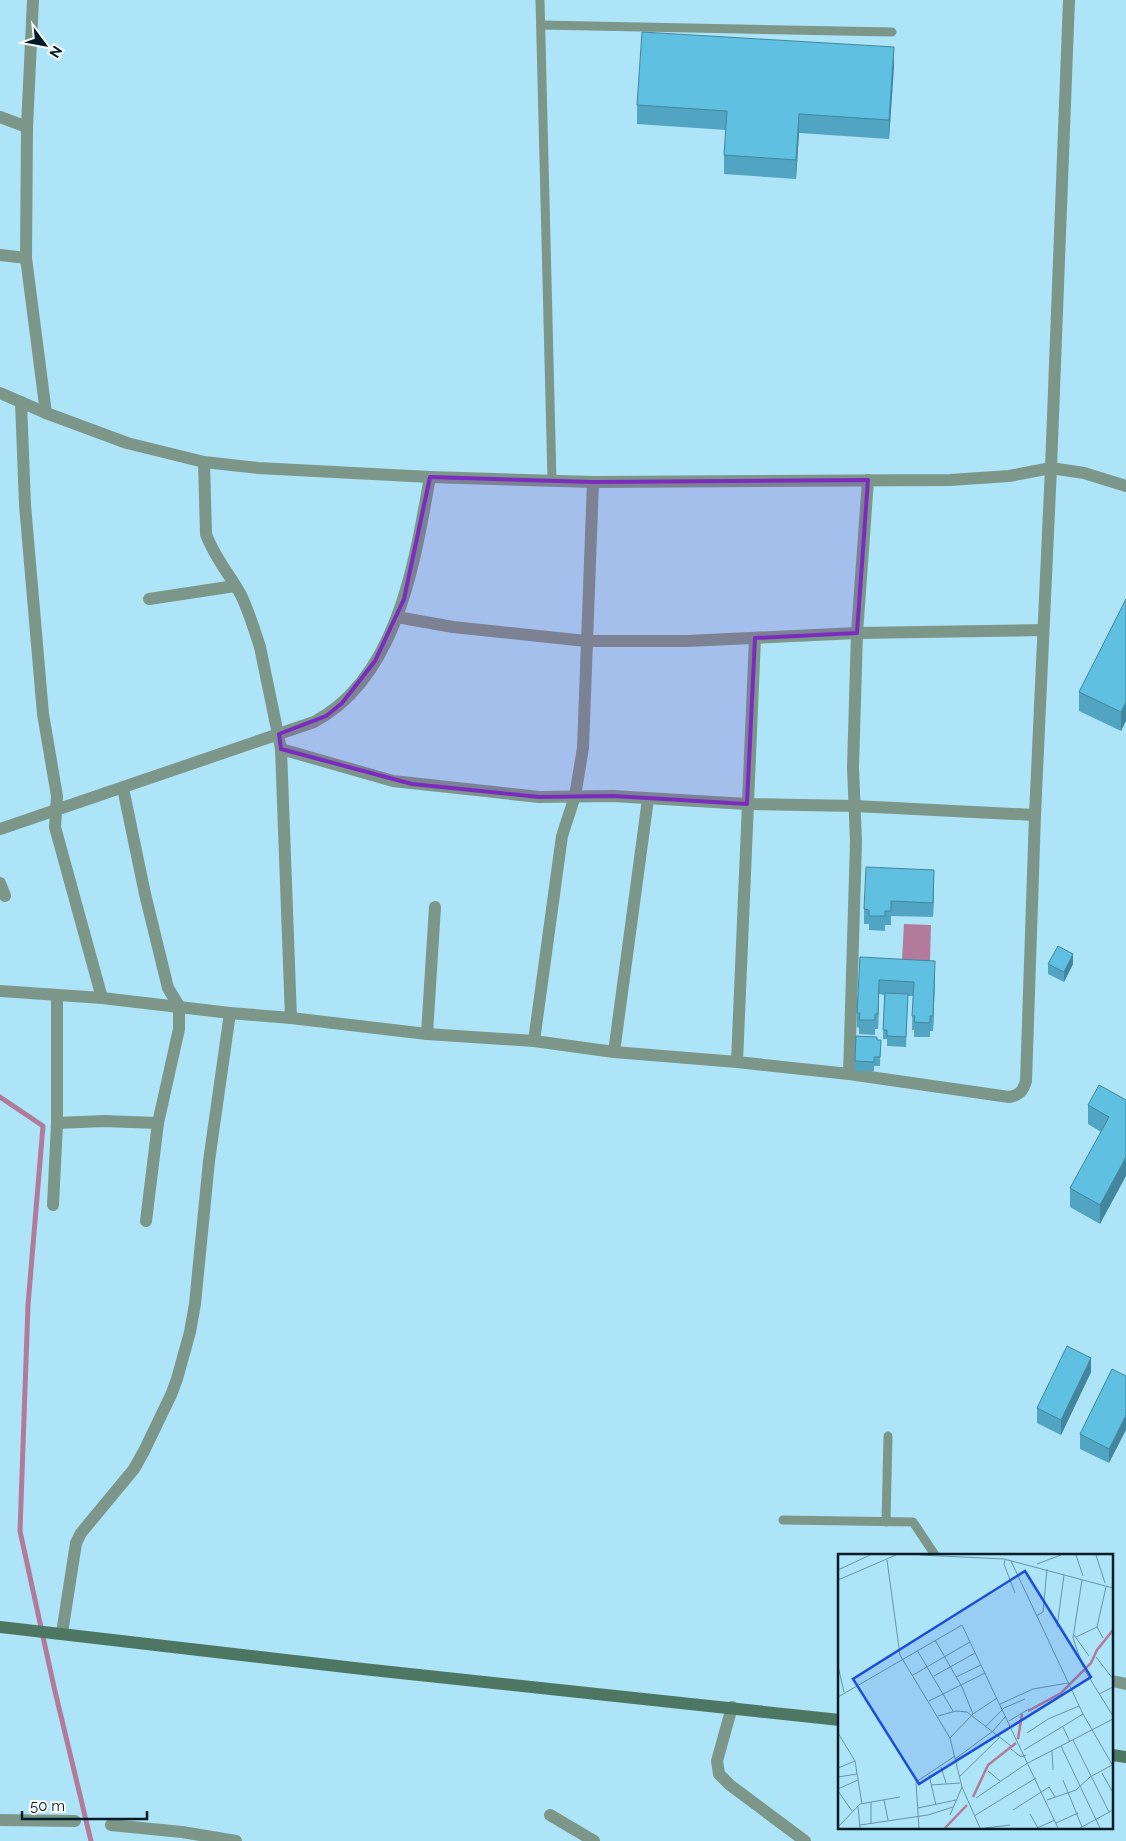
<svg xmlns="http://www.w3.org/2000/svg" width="1126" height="1841" viewBox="0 0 1126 1841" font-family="Raleway,sans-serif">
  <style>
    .water { fill: #b27b9c }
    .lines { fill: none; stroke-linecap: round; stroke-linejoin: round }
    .stream { stroke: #b27b9c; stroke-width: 5 }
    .lane { stroke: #7c9789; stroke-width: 9 }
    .street { stroke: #7c9789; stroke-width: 12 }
    .secondary { stroke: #4d7663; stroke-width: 12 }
    .wall { fill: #52a5c2 }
    .shaded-wall { fill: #42869e }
    .building { fill: #5fc0e1; stroke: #42869e }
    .marked { fill: #7b2cbf; fill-opacity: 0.2; stroke: #7b2cbf; stroke-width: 4; stroke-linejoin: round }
    .inset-river { fill: none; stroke: #b27b9c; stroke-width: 2.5 }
    .inset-road { fill: none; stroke: #6894a4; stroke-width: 1 }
    .view { fill: #1d4ed8; fill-opacity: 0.15; stroke: #1d4ed8; stroke-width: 2.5 }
    .inset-edge { fill: none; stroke: #001c26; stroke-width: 2.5 }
  </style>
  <rect width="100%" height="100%" fill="#aee4f8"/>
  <polygon class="water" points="904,924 931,925 930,961 902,960"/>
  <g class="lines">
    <polyline class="stream" points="0,1097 43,1126 28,1305 20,1531 54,1687 91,1841"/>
    <g class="lane">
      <polyline points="540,0 552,480"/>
      <polyline points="541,25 892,32"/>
      <polyline points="783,1520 913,1522 935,1555"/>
      <polyline points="886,1522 888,1436"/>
    </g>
    <g class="street">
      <polyline points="33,0 27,127 26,258 46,413"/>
      <polyline points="0,117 27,127"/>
      <polyline points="0,255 26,258"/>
      <polyline points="0,393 46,413 127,443 204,462 258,468 430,477 593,482 950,480 1009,476 1051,468 1084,473 1126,486"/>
      <polyline points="21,402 25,505 43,714 57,796 55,827 102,998"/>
      <path d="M204 462 206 534C214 557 230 575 241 595 249 612 254 629 260 647L281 749 291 1018"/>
      <polyline points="149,599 235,586"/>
      <polyline points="397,617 453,627 586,641 687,641 857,633 1043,630"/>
      <polyline points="281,749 393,781 539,797 613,796 747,804 855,806 1035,815"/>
      <polyline points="123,788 145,894 168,988 179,1006 179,1029 158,1123 146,1221"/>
      <path d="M0 829 314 722C398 678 415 560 430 477"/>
      <polyline points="0,883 5,896"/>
      <path d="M0 991 102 998 230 1013 291 1018 427 1034 534 1041 614 1052 737 1062 849 1074 1009 1097C1020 1095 1023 1091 1026 1081L1035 815 1051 468 1069 0"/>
      <polyline points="427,1034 435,907"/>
      <polyline points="534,1041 562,836 575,796 583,748 593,482"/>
      <polyline points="614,1052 648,799"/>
      <polyline points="737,1062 755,638"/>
      <polyline points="849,1074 856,842 853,767 857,633 868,480"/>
      <polyline points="57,1123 104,1121 158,1123"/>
      <polyline points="53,1205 57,1123 57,995"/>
      <polyline points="62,1633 76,1543 81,1533 134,1469 144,1451 171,1395 177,1379 190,1332 195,1304 209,1161 230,1013"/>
      <polyline points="1112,1681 1126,1684"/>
      <polyline points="732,1707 717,1761 719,1774 730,1785 805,1841"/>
      <polyline points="550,1815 594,1841"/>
      <polyline points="0,1820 75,1821"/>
      <polyline points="111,1825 182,1832 236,1841"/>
    </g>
    <g class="secondary">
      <polyline points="0,1627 363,1669 840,1720"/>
      <polyline points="1112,1755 1126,1757"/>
    </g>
  </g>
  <g class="wall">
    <polygon points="894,66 889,139 799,133 796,179 724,174 724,155 726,130 637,124 637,105"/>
    <polygon points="1126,599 1121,731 1079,711 1079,692"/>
    <polygon points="934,885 933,917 891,916 891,925 885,925 885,931 869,930 869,924 864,924 864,909"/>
    <polygon points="860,957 935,975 933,1031 930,1031 930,1037 914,1037 914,1030 912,1030 913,996 908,996 906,1047 887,1046 887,1039 883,1039 884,995 879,994 878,1029 875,1029 875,1035 859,1034 859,1028 857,1027 857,1013"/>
    <polygon points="1048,964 1073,964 1064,982 1048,974"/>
    <polygon points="877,1040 881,1040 880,1066 874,1066 874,1071 855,1071 855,1061"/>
    <polygon points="1126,1100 1100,1224 1070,1207 1070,1188 1101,1132 1088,1124 1088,1105"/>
    <polygon points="1112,1369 1109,1463 1080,1449 1080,1434"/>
    <polygon points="1091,1372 1061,1435 1037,1423 1037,1408"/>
  </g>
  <g class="shaded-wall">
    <polygon points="894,47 894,66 889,139 889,120"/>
    <polygon points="799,114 799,133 796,179 796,160"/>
    <polygon points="1126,702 1126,721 1121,731 1121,712"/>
    <polygon points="934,870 934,885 933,917 933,903"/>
    <polygon points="1073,954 1073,964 1064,982 1064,972"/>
    <polygon points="935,961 935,975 933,1031 933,1016"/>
    <polygon points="879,980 879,994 878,1029 878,1014"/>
    <polygon points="1126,1157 1126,1176 1100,1224 1100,1205"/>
    <polygon points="1091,1358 1091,1372 1061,1435 1061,1420"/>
    <polygon points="1126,1415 1126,1430 1109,1463 1109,1449"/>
  </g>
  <g class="building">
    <polygon points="642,32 894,47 889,120 799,114 796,160 724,155 727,111 637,105"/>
    <polygon points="1126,599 1126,702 1121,712 1079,692"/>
    <polygon points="866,867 934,870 933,903 891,901 891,911 885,911 885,916 869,916 869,910 864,909"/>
    <polygon points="1058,946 1073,954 1064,972 1048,964"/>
    <polygon points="860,957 935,961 933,1016 930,1016 930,1023 914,1022 915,1016 912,1016 914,982 879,980 878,1014 875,1014 875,1020 859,1020 860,1013 857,1013"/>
    <polygon points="885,993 908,994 906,1037 887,1036 887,1030 883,1030"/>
    <polygon points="856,1036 877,1037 877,1040 881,1040 880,1057 874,1057 874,1062 855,1061"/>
    <polygon points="1099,1085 1126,1100 1126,1157 1100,1205 1070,1188 1109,1117 1088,1105"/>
    <polygon points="1067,1346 1091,1358 1061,1420 1037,1408"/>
    <polygon points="1112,1369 1126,1376 1126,1415 1109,1449 1080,1434"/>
  </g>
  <path class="marked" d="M430 477 593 482 868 480 857 633 755 638 747 804 613 796 539 797 412 784 281 749 279 734 326 716 342 703 375 661 404 599Z"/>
  <g transform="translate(838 1554)">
    <rect width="275" height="275" fill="#aee4f8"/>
    <path class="inset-river" d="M190 157 223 139 253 109 259 96 275 76M180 185 184 160M135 243 150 211 178 189M107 274 129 251"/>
    <path class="inset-road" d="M82 1 166 5 275 34M238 1 245 22M258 1 267 29M49 6 62 101 112 184 124 233 142 274M167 6 166 10 177 39M173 7 245 160 275 212M199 10 223 1M0 16 32 1M0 26 58 1M244 26 235 84 245 113M198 62 205 58 209 15M219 73 226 21M236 81 251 102M238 83 259 73M265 84 259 73 268 33M97 86 124 133 135 160M79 96 115 157M258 103 275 125M0 112 6 138M247 117 275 162M75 121 132 88M96 122 137 99M118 123 143 111M261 140 275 133M0 143 124 71 220 274M91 147 147 119M162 150 195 135 230 129M100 162 118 157 129 158 173 192M171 167 191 155M147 173 166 154 187 145M225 173 232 188M0 179 17 207 24 250M189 179 210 165 241 152M112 184 135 160 159 144M235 186 271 258M223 192 262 274M173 195 183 203 188 201M186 196 245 160M214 197 215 216M117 205 155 177 168 162M103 213 108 229M0 214 17 207M150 217 162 227M264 219 274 237M91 221 98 251M0 223 19 220M121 223 161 184M225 226 244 273M93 231 122 229M0 235 20 226M0 237 14 257M138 244 188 210 275 165M46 246 50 266M209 246 238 236 252 223 274 211M20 252 22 274M80 254 118 246M175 256 211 233 217 243M192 260 200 274M112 261 124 233M136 262 198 224M218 269 240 259M33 270V248M22 271 90 261 115 253M0 273 22 250 62 243M81 274 78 228 117 202M147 274 172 271M199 274 217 266M242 274 275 256"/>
    <path class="view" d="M187 17 253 123 81 230 15 125Z"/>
    <rect width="275" height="275" class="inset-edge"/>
  </g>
  <g transform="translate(45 45) rotate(122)" stroke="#fbfbfb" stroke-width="4" paint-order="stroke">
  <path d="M0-4L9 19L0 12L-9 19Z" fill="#001c26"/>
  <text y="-8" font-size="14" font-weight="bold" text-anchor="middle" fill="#001c26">N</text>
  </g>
  <path d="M22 1811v8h125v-8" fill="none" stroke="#001c26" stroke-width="2.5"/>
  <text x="30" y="1811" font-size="15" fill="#001c26" stroke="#fbfbfb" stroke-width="4" paint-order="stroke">50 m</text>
</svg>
